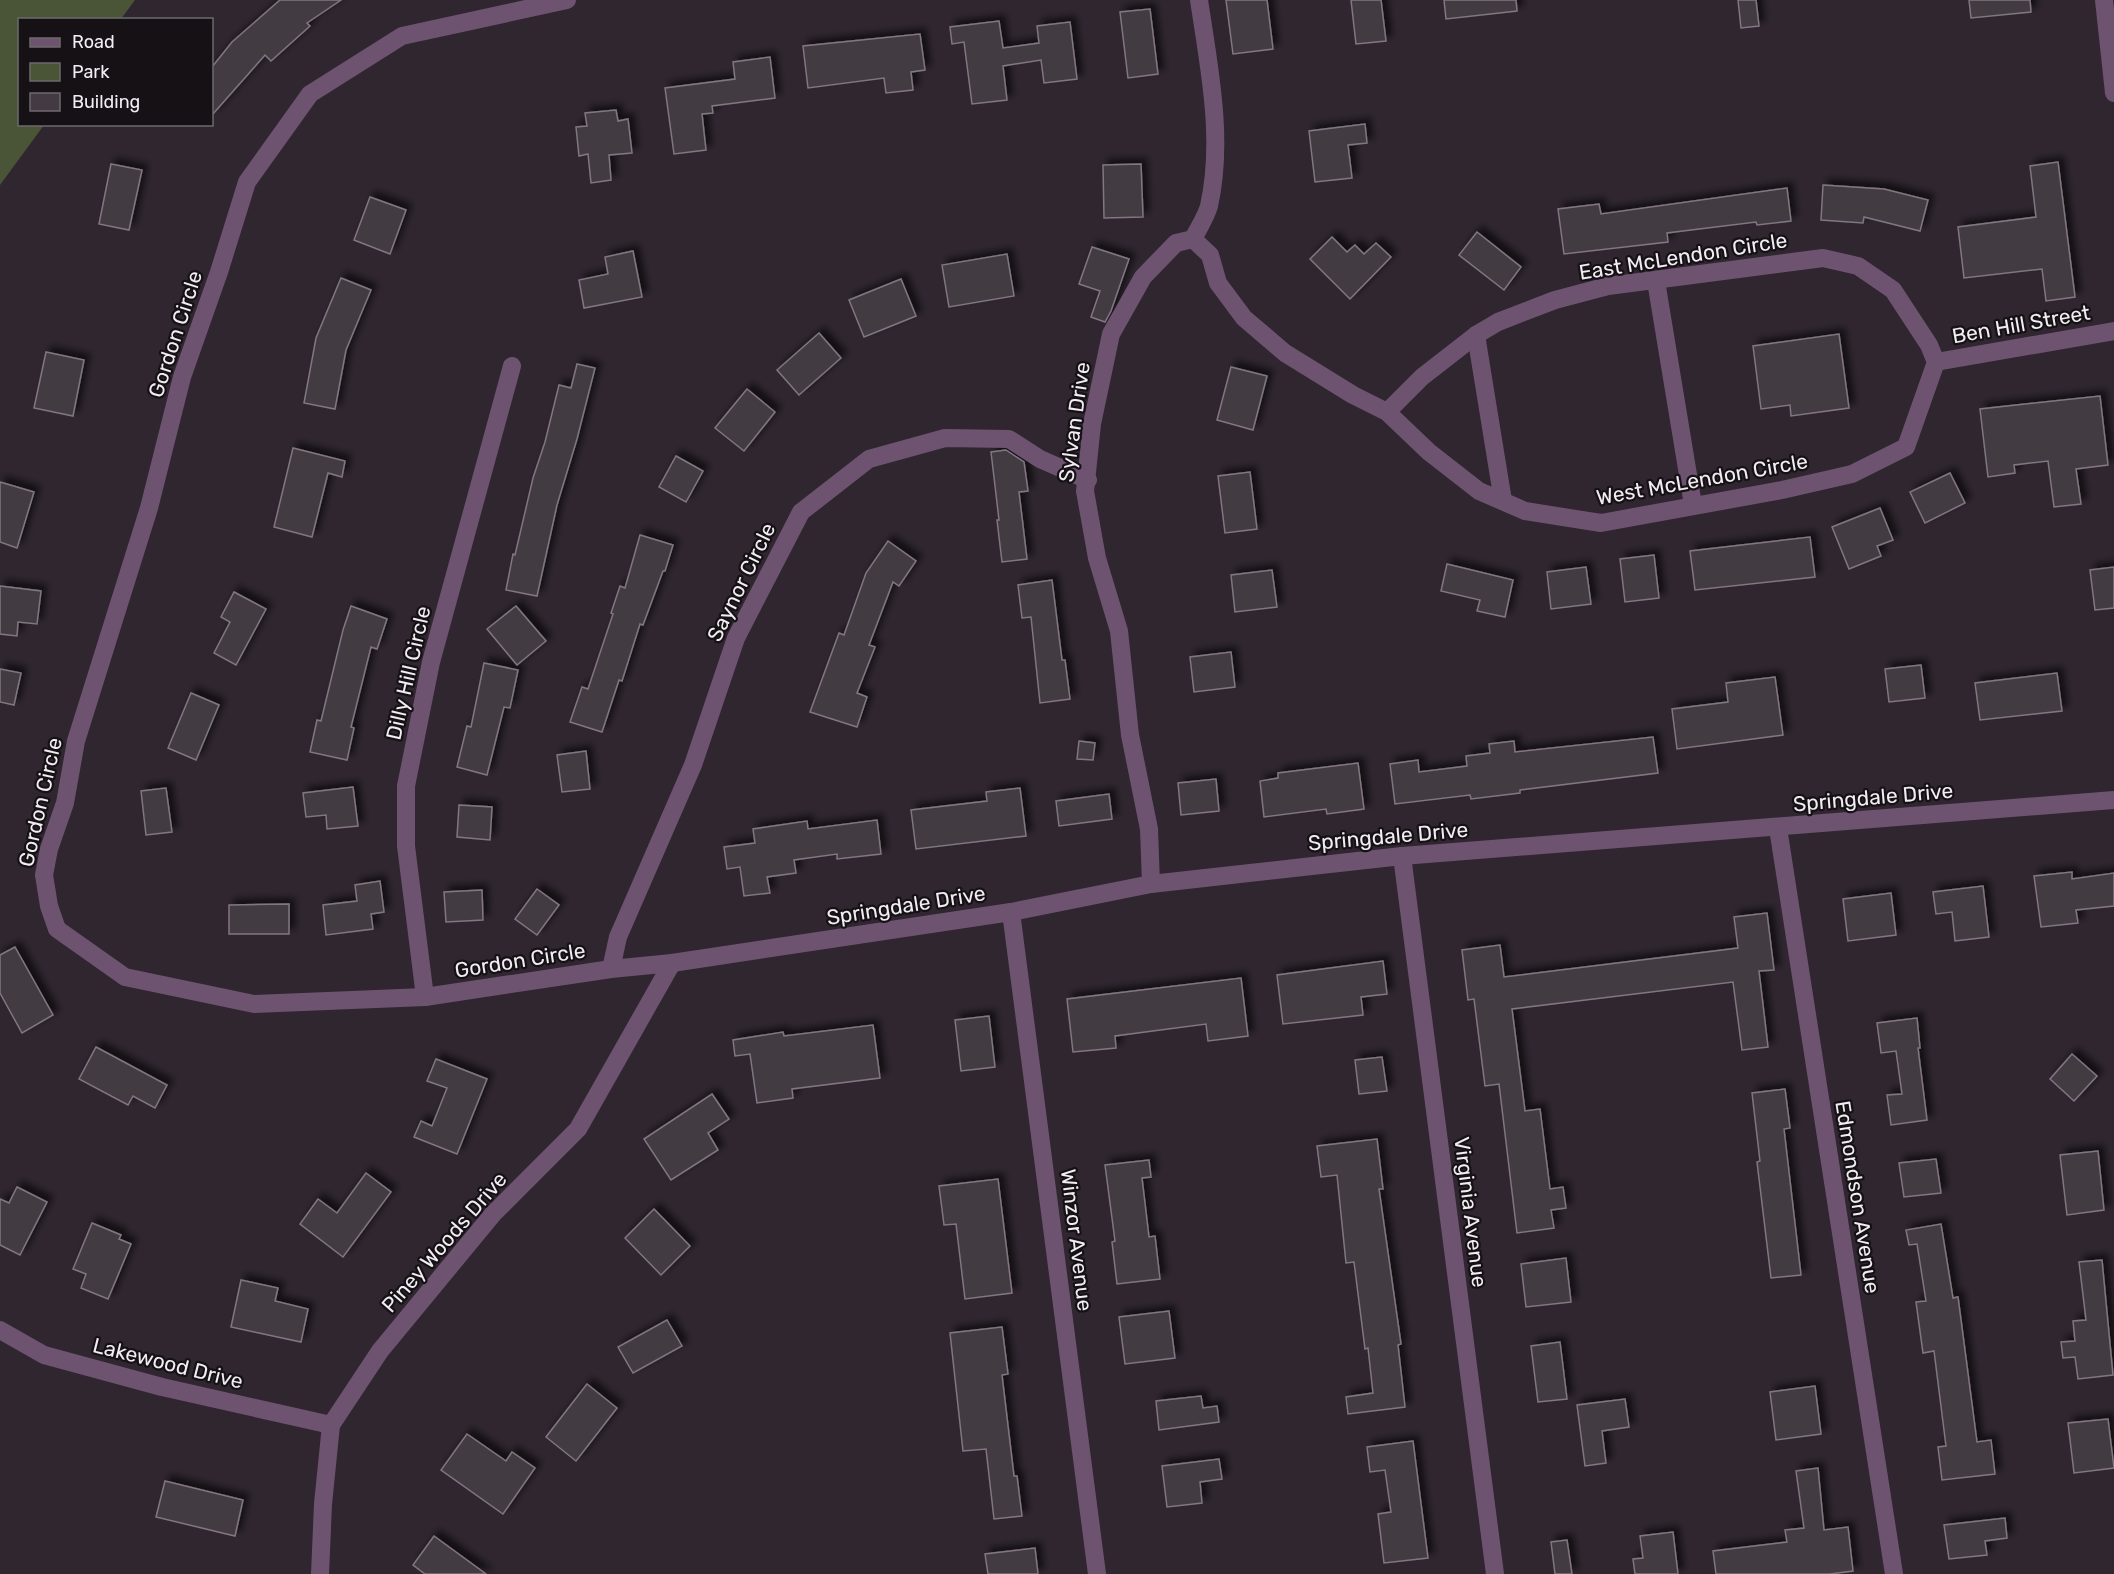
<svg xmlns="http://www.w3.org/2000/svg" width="2114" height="1574" viewBox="0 0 2114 1574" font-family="Rubik,sans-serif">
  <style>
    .green { fill: #495536 }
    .building { fill: #433a43; stroke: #817682; stroke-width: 1.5; filter: url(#shadow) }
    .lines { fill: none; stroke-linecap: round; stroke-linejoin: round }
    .minor { stroke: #6e5371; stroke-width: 18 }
    .labels { text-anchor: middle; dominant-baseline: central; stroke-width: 4.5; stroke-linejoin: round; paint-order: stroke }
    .street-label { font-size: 21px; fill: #f2ecf3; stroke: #151115 }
  </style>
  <defs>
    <filter id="shadow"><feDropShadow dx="5.5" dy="-5.5" stdDeviation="3" flood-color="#0009"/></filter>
  </defs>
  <rect width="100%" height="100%" fill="#2f2630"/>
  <polygon class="green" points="0,0 135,0 121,19 20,20 20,124 44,125 0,185"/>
  <g class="building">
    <polygon points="280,0 341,0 307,23 310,26 271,61 265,55 212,115 212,67 232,42"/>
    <polygon points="1226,0 1267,0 1273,49 1233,54"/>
    <polygon points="1351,0 1381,0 1386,41 1356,44"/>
    <polygon points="1444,0 1516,0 1517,11 1446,19"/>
    <polygon points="1738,0 1756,0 1759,26 1741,28"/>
    <polygon points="1969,0 2030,0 2031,12 1971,18"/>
    <polygon points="1150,9 1158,74 1128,78 1120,12"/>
    <polygon points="999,21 1003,48 1039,43 1037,26 1070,22 1077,79 1044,83 1041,60 1003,66 1007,100 972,104 964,42 952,44 950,27"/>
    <polygon points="920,34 925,70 911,72 913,90 886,93 884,78 808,88 803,46"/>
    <polygon points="770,57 775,98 712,106 713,113 702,114 706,150 674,154 665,88 735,79 733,62"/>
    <polygon points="616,110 618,121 628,119 632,153 609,155 611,180 591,183 588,154 579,156 576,127 587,126 585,113"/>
    <polygon points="1365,124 1367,143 1348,145 1352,178 1315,182 1309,131"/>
    <polygon points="2058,162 2075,297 2046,301 2042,269 1964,278 1958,227 2036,217 2030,166"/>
    <polygon points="111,164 142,170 129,230 99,224"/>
    <polygon points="1141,164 1143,217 1104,218 1103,165"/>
    <polygon points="1823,185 1884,189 1928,200 1920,231 1864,217 1863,223 1821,220"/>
    <polygon points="1787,188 1791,221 1757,225 1756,222 1667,233 1668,242 1564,254 1558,209 1599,204 1601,214"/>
    <polygon points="370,197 406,210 390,254 354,240"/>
    <polygon points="1477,232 1521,267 1504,290 1459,255"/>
    <polygon points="1332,237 1347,252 1355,245 1364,254 1376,243 1391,257 1350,299 1310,259"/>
    <polygon points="1092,247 1129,259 1111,311 1105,322 1091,317 1100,291 1079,284"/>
    <polygon points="633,251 642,297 584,308 579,280 608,274 605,257"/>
    <polygon points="1007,254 1014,296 949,307 942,265"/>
    <polygon points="341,278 371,290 346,350 335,409 304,403 316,338"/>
    <polygon points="901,279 916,316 864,337 849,300"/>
    <polygon points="819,333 841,358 799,395 777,370"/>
    <polygon points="1839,334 1849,408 1791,416 1790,405 1761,409 1753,346"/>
    <polygon points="46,352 84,360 73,416 34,408"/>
    <polygon points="577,364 595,368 577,439 557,505 537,596 506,590 513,554 515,555 533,478 545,442 559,385 571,388"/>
    <polygon points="1231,367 1267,376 1253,430 1217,420"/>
    <polygon points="747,389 775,412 744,451 715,428"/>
    <polygon points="2100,396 2108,465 2076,469 2081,504 2054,507 2048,461 2014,465 2015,473 1988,477 1980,409"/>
    <polygon points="293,448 345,461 342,477 328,473 312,537 274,527"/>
    <polygon points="1006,450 1024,462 1028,491 1019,492 1027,559 1002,562 997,520 999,520 991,452"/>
    <polygon points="676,456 703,471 686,502 659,487"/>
    <polygon points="1250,472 1257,529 1225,533 1218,476"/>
    <polygon points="1950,473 1965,503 1925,523 1910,492"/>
    <polygon points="0,482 34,492 17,548 0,542"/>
    <polygon points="1880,508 1893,540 1877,546 1881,556 1849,569 1832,527"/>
    <polygon points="640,535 673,545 665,571 663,571 643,625 640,624 622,681 619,680 602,732 570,722 582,687 588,689 613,614 611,613 620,586 625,588"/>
    <polygon points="1810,537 1815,577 1695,590 1690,551"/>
    <polygon points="888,541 916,561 899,586 893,582 869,645 875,647 857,693 867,697 857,727 810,712 839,633 844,635 866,573"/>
    <polygon points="1654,555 1659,598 1625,602 1620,559"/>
    <polygon points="1447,564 1513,580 1505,617 1477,611 1480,600 1441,591"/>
    <polygon points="1586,567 1591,604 1551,609 1547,572"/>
    <polygon points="2114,567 2114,608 2095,610 2090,570"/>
    <polygon points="1272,570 1277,607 1235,612 1231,575"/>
    <polygon points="1052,580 1062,660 1065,660 1070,699 1040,703 1031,617 1022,618 1018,585"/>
    <polygon points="0,586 41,591 37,624 18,622 17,636 0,634"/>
    <polygon points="234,592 266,609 236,665 214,653 230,622 221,617"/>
    <polygon points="351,606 387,619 377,649 371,647 351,727 354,728 347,760 310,752 317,720 321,721 343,630"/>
    <polygon points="516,606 546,641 517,665 487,629"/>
    <polygon points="1231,652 1235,687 1194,692 1190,657"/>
    <polygon points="484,663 518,670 510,708 504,707 487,775 457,767 467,726 471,727"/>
    <polygon points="1921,665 1925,698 1889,702 1885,669"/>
    <polygon points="0,669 21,673 14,705 0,702"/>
    <polygon points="2057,673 2062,711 1980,720 1975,683"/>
    <polygon points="1775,677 1783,735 1677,749 1672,709 1728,702 1726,683"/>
    <polygon points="191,693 219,705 196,760 168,748"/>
    <polygon points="1653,737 1658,773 1520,790 1520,793 1471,799 1470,795 1395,804 1390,764 1418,760 1419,772 1467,766 1466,756 1490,753 1489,744 1514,741 1515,752"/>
    <polygon points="1079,741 1095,743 1093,760 1077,759"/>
    <polygon points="586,751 590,789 562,792 557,755"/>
    <polygon points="1358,763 1364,809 1327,814 1326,809 1264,817 1260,781 1278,778 1278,773"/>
    <polygon points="1216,779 1219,811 1181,815 1178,783"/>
    <polygon points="353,787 358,826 327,829 326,815 306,817 303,793"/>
    <polygon points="166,788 172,832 146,835 141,791"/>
    <polygon points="1020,788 1026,836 916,849 911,810 987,801 986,792"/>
    <polygon points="1109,794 1112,819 1059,826 1056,801"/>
    <polygon points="459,805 492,807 490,840 457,837"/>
    <polygon points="877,820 881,854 837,859 837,854 794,860 796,873 767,877 770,893 744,896 740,867 727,869 724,847 755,843 753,829 807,821 808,829"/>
    <polygon points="2072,872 2072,879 2114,873 2114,906 2076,910 2078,923 2041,927 2034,876"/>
    <polygon points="380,881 384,912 371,914 373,929 326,935 323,905 357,901 355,885"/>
    <polygon points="1983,886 1989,937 1955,941 1952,912 1936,914 1933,892"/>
    <polygon points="537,889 559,905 537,935 515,919"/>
    <polygon points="482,890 483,920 446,922 444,892"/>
    <polygon points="1891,893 1896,935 1848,941 1843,899"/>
    <polygon points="289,904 289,934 229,934 229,905"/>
    <polygon points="1767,913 1774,970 1759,971 1768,1047 1742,1050 1733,982 1512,1009 1525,1111 1540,1109 1550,1189 1563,1187 1566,1208 1551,1210 1554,1228 1517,1233 1499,1084 1485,1086 1474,999 1468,1000 1462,950 1500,945 1504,977 1738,948 1734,917"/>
    <polygon points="15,947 53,1015 22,1033 0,993 0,955"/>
    <polygon points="1383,961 1387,994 1361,997 1363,1015 1283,1024 1277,975"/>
    <polygon points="1241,978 1248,1036 1208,1041 1206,1024 1115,1036 1116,1048 1073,1052 1067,999"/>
    <polygon points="989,1016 995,1067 961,1071 955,1020"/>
    <polygon points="1917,1018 1920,1048 1918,1048 1927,1120 1891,1125 1887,1095 1902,1094 1896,1051 1881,1053 1877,1023"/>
    <polygon points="873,1025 880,1078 792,1089 793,1098 757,1103 750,1054 735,1056 733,1040 783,1032 784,1036"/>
    <polygon points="96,1047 167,1085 155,1108 133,1096 128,1105 79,1079"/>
    <polygon points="2072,1054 2097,1076 2074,1101 2050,1079"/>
    <polygon points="1382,1057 1387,1091 1359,1094 1355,1060"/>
    <polygon points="436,1059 487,1079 457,1154 414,1137 421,1121 432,1126 447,1088 427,1081"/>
    <polygon points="1785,1089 1790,1128 1784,1129 1801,1275 1771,1278 1757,1162 1760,1161 1752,1093"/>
    <polygon points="712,1094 729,1119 708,1133 718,1150 671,1180 644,1139"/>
    <polygon points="1377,1139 1383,1189 1379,1189 1401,1344 1398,1345 1405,1407 1348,1414 1346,1397 1373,1393 1368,1348 1365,1349 1354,1262 1346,1263 1337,1175 1321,1177 1317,1146"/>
    <polygon points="2098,1151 2104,1210 2067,1215 2060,1155"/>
    <polygon points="1936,1159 1941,1193 1904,1197 1899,1163"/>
    <polygon points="1149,1160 1151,1177 1142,1178 1149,1237 1155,1236 1160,1279 1117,1284 1112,1242 1115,1241 1105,1165"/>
    <polygon points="366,1173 391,1192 343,1257 300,1224 318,1199 337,1213"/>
    <polygon points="998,1179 1012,1293 965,1299 956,1224 944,1225 939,1186"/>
    <polygon points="17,1187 47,1202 20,1255 0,1245 0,1199 9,1203"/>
    <polygon points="654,1209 690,1246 661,1275 625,1238"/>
    <polygon points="92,1223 121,1235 119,1239 131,1244 108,1299 81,1288 86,1274 73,1269"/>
    <polygon points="1941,1224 1953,1298 1958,1297 1977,1442 1991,1440 1995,1474 1942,1480 1938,1447 1946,1446 1934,1351 1923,1353 1916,1302 1926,1301 1917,1244 1909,1245 1906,1230"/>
    <polygon points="1566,1258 1571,1302 1526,1307 1521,1264"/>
    <polygon points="2102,1260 2113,1375 2078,1379 2075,1357 2063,1358 2061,1342 2075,1341 2073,1321 2086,1320 2079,1262"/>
    <polygon points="241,1280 278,1288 275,1301 308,1309 301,1342 231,1327"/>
    <polygon points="1169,1311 1175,1358 1125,1364 1119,1317"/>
    <polygon points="667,1320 682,1346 633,1373 618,1347"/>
    <polygon points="1002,1327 1008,1374 1002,1375 1014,1476 1017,1476 1022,1516 994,1519 986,1449 963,1451 950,1333"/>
    <polygon points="1560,1342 1567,1399 1538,1402 1531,1346"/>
    <polygon points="587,1384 617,1408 576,1461 546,1437"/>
    <polygon points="1815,1386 1821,1434 1776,1440 1770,1392"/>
    <polygon points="1201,1396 1203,1408 1217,1406 1219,1422 1159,1430 1156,1401"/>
    <polygon points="1625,1399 1629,1427 1602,1431 1606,1463 1585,1466 1577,1405"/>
    <polygon points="2108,1419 2114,1468 2074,1473 2068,1423"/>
    <polygon points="467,1434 506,1461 512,1452 535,1468 503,1514 441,1470"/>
    <polygon points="1413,1441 1428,1558 1384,1563 1378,1514 1391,1512 1385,1470 1370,1472 1367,1447"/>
    <polygon points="1219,1459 1222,1479 1200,1482 1202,1503 1167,1507 1162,1466"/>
    <polygon points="1818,1468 1824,1530 1848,1527 1853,1571 1830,1574 1716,1574 1713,1551 1787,1542 1785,1530 1804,1528 1796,1471"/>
    <polygon points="165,1481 243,1500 235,1536 156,1517"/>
    <polygon points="2005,1518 2007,1538 1985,1541 1987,1555 1949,1559 1944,1525"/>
    <polygon points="1673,1532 1678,1574 1635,1574 1633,1559 1643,1558 1640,1536"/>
    <polygon points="434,1536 486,1574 425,1574 413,1565"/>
    <polygon points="1567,1540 1572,1574 1555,1574 1551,1542"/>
    <polygon points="1035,1548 1038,1574 988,1574 985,1554"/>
  </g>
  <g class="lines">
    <g class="minor">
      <polyline points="567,0 402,36 310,94 247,182 219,272 182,377 149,508 76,741 65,803 49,849 44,875 49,906 57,929 125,977 254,1004 425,997 611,969 672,963 1011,912 1151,884 1402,856 2114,800"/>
      <polyline points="2104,0 2114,93"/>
      <polyline points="1193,239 1210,255 1218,283 1244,318 1285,353 1353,395 1387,412 1429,452 1479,491 1525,511 1601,523 1782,490 1852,474 1906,447 1936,362"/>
      <polyline points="1656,281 1693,505"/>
      <polyline points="1476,335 1503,501"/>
      <polyline points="1936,362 2114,331"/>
      <polyline points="1387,412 1422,377 1476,335 1498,322 1555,300 1608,286 1823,258 1858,266 1893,290 1929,345 1936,362"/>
      <polyline points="1778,828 1894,1574"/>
      <polyline points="1402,856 1495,1574"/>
      <path d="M1151 884 1149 829 1130 735 1119 631 1097 558 1085 491 1092 424 1111 334 1143 277 1176 243 1193 239C1198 229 1206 217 1209 206 1224 139 1209 67 1199 0"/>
      <polyline points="1011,912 1097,1574"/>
      <polyline points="611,969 618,937 693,765 736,638 801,512 869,459 945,438 1009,439 1040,459 1088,480"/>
      <polyline points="425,997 406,846 406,786 431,662 512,366"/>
      <polyline points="0,1330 44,1355 162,1387 331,1425"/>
      <polyline points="320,1574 323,1504 331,1425 380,1351 493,1214 578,1129 672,963"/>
    </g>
  </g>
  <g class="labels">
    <g class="street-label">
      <text transform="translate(1683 256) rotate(-9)">East McLendon Circle</text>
      <text transform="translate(2021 324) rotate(-10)">Ben Hill Street</text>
      <text transform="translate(175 334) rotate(-72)">Gordon Circle</text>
      <text transform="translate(1074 422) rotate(-82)">Sylvan Drive</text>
      <text transform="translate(1702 479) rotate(-10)">West McLendon Circle</text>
      <text transform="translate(741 582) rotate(-64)">Saynor Circle</text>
      <text transform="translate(408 673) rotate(-77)">Dilly Hill Circle</text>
      <text transform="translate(1873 797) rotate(-5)">Springdale Drive</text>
      <text transform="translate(40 802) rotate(-77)">Gordon Circle</text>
      <text transform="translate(1388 836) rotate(-5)">Springdale Drive</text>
      <text transform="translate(906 905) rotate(-9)">Springdale Drive</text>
      <text transform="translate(520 960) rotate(-9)">Gordon Circle</text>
      <text transform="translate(1858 1197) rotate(81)">Edmondson Avenue</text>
      <text transform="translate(1471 1212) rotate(83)">Virginia Avenue</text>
      <text transform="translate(1077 1240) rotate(83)">Winzor Avenue</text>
      <text transform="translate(444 1242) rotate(-49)">Piney Woods Drive</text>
      <text transform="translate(168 1363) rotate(14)">Lakewood Drive</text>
    </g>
  </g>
  <rect x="18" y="18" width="195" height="108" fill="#151115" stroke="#6d696e" stroke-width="1.5"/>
  <rect x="30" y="38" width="30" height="9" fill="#6e5371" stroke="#6d696e" stroke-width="1.5"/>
  <text x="72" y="48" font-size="18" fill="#f2ecf3">Road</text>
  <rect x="30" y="63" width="30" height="18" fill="#495536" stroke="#6d696e" stroke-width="1.5"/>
  <text x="72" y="78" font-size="18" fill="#f2ecf3">Park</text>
  <rect x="30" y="93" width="30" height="18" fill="#433a43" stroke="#6d696e" stroke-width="1.5"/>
  <text x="72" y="108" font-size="18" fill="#f2ecf3">Building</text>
</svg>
